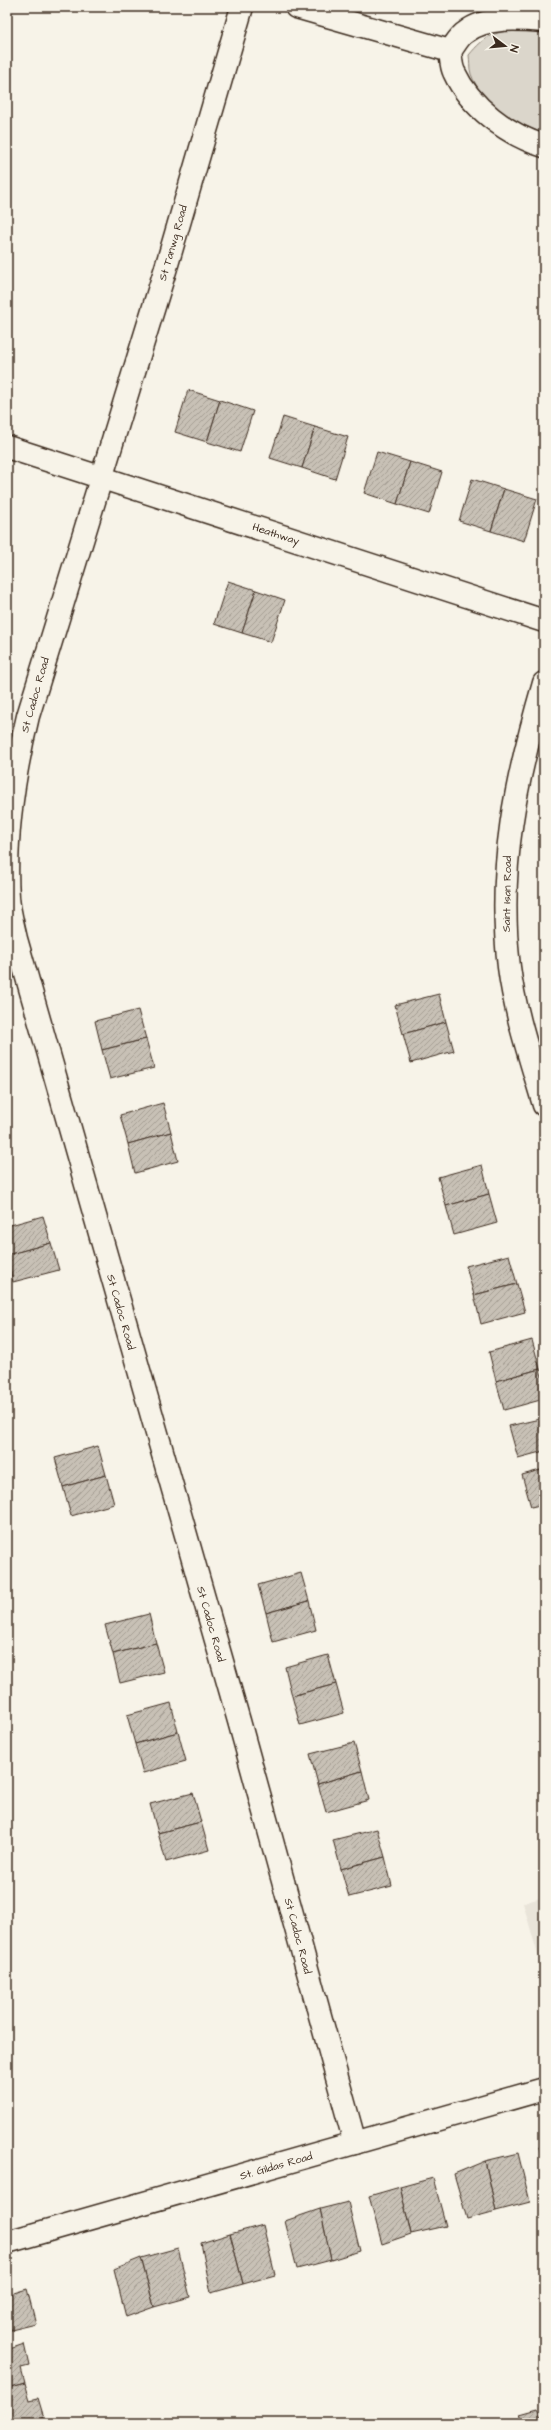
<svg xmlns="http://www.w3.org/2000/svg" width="551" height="2430" viewBox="0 0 551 2430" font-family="'Architects Daughter',sans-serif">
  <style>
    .built { fill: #e9e4d9 }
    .green { fill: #dbd6cb; stroke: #8b8074 }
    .building { fill: url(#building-hatch); stroke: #3b2a1e }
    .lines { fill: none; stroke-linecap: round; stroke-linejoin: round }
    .minor-casing { stroke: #3b2a1e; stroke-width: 25 }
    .minor { stroke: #f7f3e8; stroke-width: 22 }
    .labels { text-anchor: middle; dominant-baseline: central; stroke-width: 3; stroke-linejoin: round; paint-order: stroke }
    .street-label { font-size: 11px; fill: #3b2a1e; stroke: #f7f3e8 }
  </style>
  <defs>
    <pattern id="building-hatch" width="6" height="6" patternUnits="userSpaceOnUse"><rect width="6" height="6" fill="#c8c1b6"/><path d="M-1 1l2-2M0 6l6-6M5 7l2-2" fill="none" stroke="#a49d93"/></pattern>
  </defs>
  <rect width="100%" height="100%" fill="#f7f3e8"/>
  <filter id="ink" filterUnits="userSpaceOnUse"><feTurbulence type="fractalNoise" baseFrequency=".025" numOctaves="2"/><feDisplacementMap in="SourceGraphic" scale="8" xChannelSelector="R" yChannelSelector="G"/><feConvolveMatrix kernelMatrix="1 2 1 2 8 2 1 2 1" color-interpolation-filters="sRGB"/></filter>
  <g filter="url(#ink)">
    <polygon class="built" points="544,1897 544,1976 523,1903"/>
    <path class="green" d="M517 30 544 33V133C515 124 482 104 471 74 469 68 470 61 469 55 485 36 493 32 517 30Z"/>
    <g class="building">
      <polygon points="188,390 220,400 207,442 175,432"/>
      <polygon points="220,400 253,411 240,452 207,442"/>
      <polygon points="283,417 315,427 302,468 270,458"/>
      <polygon points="315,427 348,437 335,479 302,468"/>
      <polygon points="377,452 410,462 397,504 364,493"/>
      <polygon points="410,462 442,472 429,514 397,504"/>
      <polygon points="472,479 504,489 491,531 459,521"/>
      <polygon points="504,489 537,499 524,541 491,531"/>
      <polygon points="228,581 256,590 242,633 214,624"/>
      <polygon points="256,590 285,600 271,642 242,633"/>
      <polygon points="439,994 446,1022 403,1034 395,1005"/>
      <polygon points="138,1010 146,1039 102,1050 95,1021"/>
      <polygon points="446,1022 454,1051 411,1063 403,1034"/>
      <polygon points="146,1039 154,1068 110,1079 102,1050"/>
      <polygon points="163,1103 171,1132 128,1144 120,1115"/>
      <polygon points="171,1132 178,1161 135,1173 128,1144"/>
      <polygon points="482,1165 489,1194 446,1206 438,1177"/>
      <polygon points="489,1194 497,1223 454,1235 446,1206"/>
      <polygon points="43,1216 51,1243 7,1255 7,1226"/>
      <polygon points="51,1243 59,1270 13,1282 7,1255"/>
      <polygon points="509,1255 517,1284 474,1295 466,1266"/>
      <polygon points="517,1284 525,1312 481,1324 474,1295"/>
      <polygon points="532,1340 540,1369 496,1381 489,1352"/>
      <polygon points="540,1369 544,1384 544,1399 504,1410 496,1381"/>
      <polygon points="544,1418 544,1451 518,1458 509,1426"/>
      <polygon points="98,1446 106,1475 63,1487 55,1458"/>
      <polygon points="544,1469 544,1504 531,1507 522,1475"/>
      <polygon points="106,1475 114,1504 71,1516 63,1487"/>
      <polygon points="301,1573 309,1601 266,1613 258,1585"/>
      <polygon points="309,1601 316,1630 273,1642 266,1613"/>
      <polygon points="149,1614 156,1643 113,1654 105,1625"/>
      <polygon points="156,1643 164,1672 120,1683 113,1654"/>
      <polygon points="328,1655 336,1684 292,1696 285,1667"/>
      <polygon points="336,1684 344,1713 300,1725 292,1696"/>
      <polygon points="171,1703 178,1732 135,1744 127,1715"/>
      <polygon points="178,1732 186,1761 143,1773 135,1744"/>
      <polygon points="354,1743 362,1771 318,1784 310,1754"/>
      <polygon points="362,1771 369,1800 326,1812 318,1784"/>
      <polygon points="193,1793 201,1822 158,1833 150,1804"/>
      <polygon points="201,1822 209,1850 166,1862 158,1833"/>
      <polygon points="377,1829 385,1857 341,1869 333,1840"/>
      <polygon points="385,1857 392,1886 349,1897 341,1869"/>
      <polygon points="544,2145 544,2168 539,2146"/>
      <polygon points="518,2153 530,2202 496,2211 485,2161"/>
      <polygon points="485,2161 496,2211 467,2219 454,2174"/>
      <polygon points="433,2178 446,2226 411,2234 400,2187"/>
      <polygon points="400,2187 411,2234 382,2244 369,2196"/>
      <polygon points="348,2202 360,2251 331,2260 320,2209"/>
      <polygon points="320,2209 331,2260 297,2269 285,2221"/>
      <polygon points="263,2225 275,2275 243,2284 230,2234"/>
      <polygon points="230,2234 243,2284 211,2293 201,2243"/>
      <polygon points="178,2248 190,2297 154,2307 141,2258"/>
      <polygon points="141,2258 154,2307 126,2317 114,2269"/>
      <polygon points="27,2289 36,2324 7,2331 7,2295"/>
      <polygon points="24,2344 29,2366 21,2368 25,2383 7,2388 7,2350"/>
      <polygon points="25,2383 30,2400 38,2398 44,2418 25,2423 7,2423 7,2388"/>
      <polygon points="537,2409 544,2423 522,2423 519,2414"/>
    </g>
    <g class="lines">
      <defs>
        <g id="minor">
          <path d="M242 7 168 261 28 716C14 774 4 837 8 897 9 911 13 925 16 939L239 1721 355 2143"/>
          <path d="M296 7 450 51C455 45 459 36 466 32 486 16 520 19 544 21"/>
          <path d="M450 51C451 57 451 66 454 72 470 107 508 135 544 146"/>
          <polyline points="7,447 544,621"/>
          <path d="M544 683C516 779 497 866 509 967 515 1014 531 1060 544 1105"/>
          <polyline points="7,2242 544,2089"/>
        </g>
      </defs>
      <use href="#minor" class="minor-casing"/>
      <use href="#minor" class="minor"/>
    </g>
  </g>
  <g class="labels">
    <g class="street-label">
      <text transform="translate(173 243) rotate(-74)">St Tanwg Road</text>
      <text transform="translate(276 534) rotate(18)">Heathway</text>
      <text transform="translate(35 695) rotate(-74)">St Cadoc Road</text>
      <text transform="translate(507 894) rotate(-89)">Saint Isan Road</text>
      <text transform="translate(121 1312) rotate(74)">St Cadoc Road</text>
      <text transform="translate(211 1624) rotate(74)">St Cadoc Road</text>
      <text transform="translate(298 1936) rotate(75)">St Cadoc Road</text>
      <text transform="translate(276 2166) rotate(-16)">St. Gildas Road</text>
    </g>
  </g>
  <rect width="551" height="2430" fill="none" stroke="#f7f3e8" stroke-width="24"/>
  <rect x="12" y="12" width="527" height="2406" fill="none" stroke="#3b2a1e" stroke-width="1.5" filter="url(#ink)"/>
  <g transform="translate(505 46) rotate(106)" stroke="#f7f3e8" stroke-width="3" paint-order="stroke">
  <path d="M0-3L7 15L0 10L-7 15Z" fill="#3b2a1e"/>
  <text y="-6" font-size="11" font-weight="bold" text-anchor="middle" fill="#3b2a1e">N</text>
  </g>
</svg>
